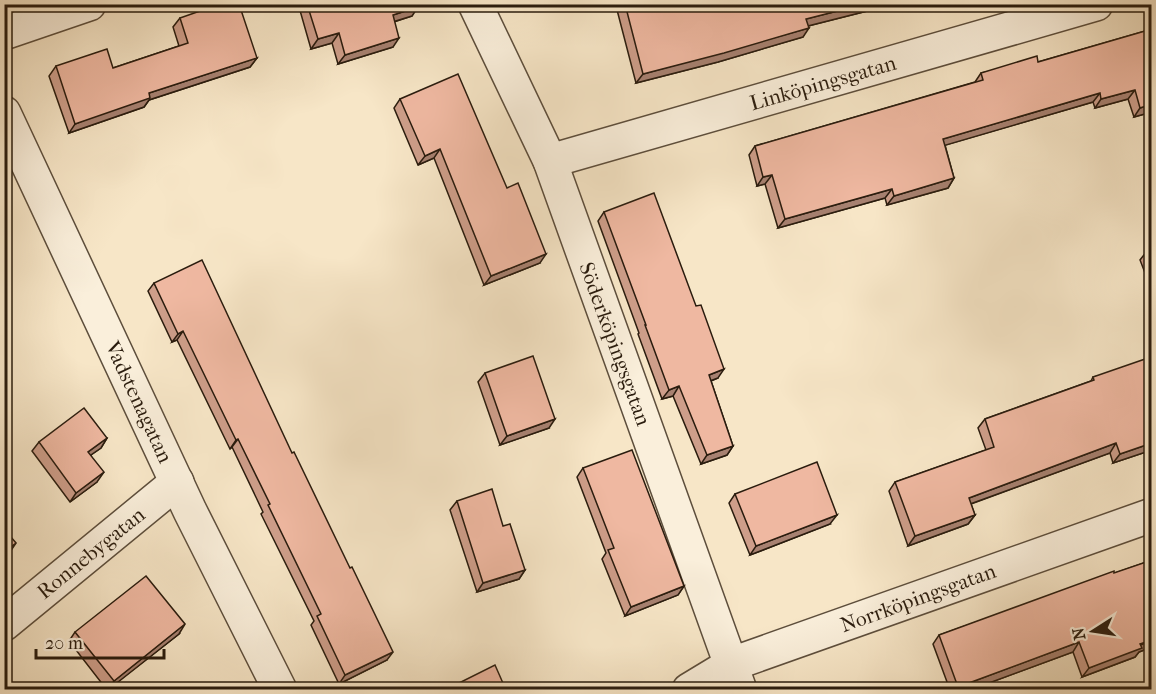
<svg xmlns="http://www.w3.org/2000/svg" width="1156" height="694" viewBox="0 0 1156 694" font-family="'IM FELL French Canon',serif">
  <style>
    .lines { fill: none; stroke-linecap: round; stroke-linejoin: round }
    .street-casing { stroke: #5d4e3c; stroke-width: 36 }
    .street { stroke: #faefdb; stroke-width: 33 }
    .wall { fill: #ce9e8a; stroke: #2a1c0e; stroke-width: 1.5 }
    .shaded-wall { fill: #a78171; stroke: #2a1c0e; stroke-width: 1.5 }
    .building { fill: #efb8a1; stroke: #2a1c0e; stroke-width: 1.5 }
    .labels { text-anchor: middle; dominant-baseline: central; stroke-width: 4.5; stroke-linejoin: round; paint-order: stroke }
    .street-label { font-size: 21px; fill: #2a1c0e; stroke: #faefdb }
  </style>
  <rect width="100%" height="100%" fill="#f7e6c7"/>
  <filter id="stains"><feTurbulence type="fractalNoise" baseFrequency=".00333" numOctaves="4"/><feColorMatrix values="0 0 0 0 .2 0 0 0 0 .09 0 0 0 0 .02 0 0 0 .5 -.17"/></filter>
  <radialGradient id="worn" r=".72"><stop offset=".6" stop-color="#630" stop-opacity="0"/><stop offset="1" stop-color="#630" stop-opacity=".3"/></radialGradient>
  <g class="lines">
    <defs>
      <g id="street">
        <polyline points="475,4 550,161 740,690"/>
        <polyline points="4,33 89,4"/>
        <polyline points="4,113 190,511 280,690"/>
        <polyline points="550,161 1096,4"/>
        <polyline points="4,624 177,482"/>
        <polyline points="689,690 732,664 1152,515"/>
      </g>
    </defs>
    <use href="#street" class="street-casing"/>
    <use href="#street" class="street"/>
  </g>
  <g class="wall">
    <polygon points="300,4 418,4 412,16 394,22 393,47 338,64 332,43 311,49 299,7"/>
    <polygon points="617,4 895,4 808,26 803,37 718,62 636,83 616,6"/>
    <polygon points="180,18 257,58 250,67 149,100 144,107 69,133 49,76 56,66 113,68 179,46 173,27"/>
    <polygon points="1152,29 1152,112 1134,117 1128,99 1095,108 1093,102 945,145 954,178 948,188 887,205 885,198 778,228 765,184 757,186 749,155 755,146 975,82 981,73 1038,62"/>
    <polygon points="400,99 540,263 484,285 434,158 418,165 394,108"/>
    <polygon points="604,212 696,306 718,378 711,381 733,446 727,455 701,464 673,396 662,399 638,334 639,333 598,221"/>
    <polygon points="1152,249 1152,291 1140,260 1147,251"/>
    <polygon points="154,283 387,660 339,684 311,625 314,621 261,514 263,512 232,447 230,449 177,340 172,342 148,291"/>
    <polygon points="1152,367 1152,450 1113,463 1110,453 971,504 975,515 968,524 908,546 889,491 895,482 986,450 978,428 985,419 1091,381 1093,377"/>
    <polygon points="485,373 549,428 500,445 478,382"/>
    <polygon points="107,438 101,448 91,455 97,482 70,502 32,451 39,442"/>
    <polygon points="583,468 684,586 678,595 625,616 602,559 606,553 577,477"/>
    <polygon points="735,494 830,524 750,555 729,503"/>
    <polygon points="457,501 503,526 525,570 519,579 477,592 450,510"/>
    <polygon points="1152,560 1152,647 1139,652 1135,657 1082,677 1073,652 970,690 950,690 933,644 939,635"/>
    <polygon points="75,632 179,634 107,690 69,641"/>
  </g>
  <g class="shaded-wall">
    <polygon points="526,4 541,4 523,9"/>
    <polygon points="865,4 895,4 800,28 806,19"/>
    <polygon points="418,7 412,16 386,24 393,15"/>
    <polygon points="809,28 803,37 718,62 636,83 643,74"/>
    <polygon points="339,33 332,43 311,49 318,39"/>
    <polygon points="399,38 393,47 338,64 345,55"/>
    <polygon points="257,58 250,67 149,100 144,107 69,133 75,124 149,93"/>
    <polygon points="1135,90 1128,99 1095,108 1101,99"/>
    <polygon points="1100,93 1093,102 936,148 943,139"/>
    <polygon points="1152,104 1152,112 1134,117 1140,108"/>
    <polygon points="440,149 434,158 418,165 425,156"/>
    <polygon points="772,175 765,184 757,186 763,177"/>
    <polygon points="954,178 948,188 887,205 894,196"/>
    <polygon points="892,189 885,198 778,228 785,219"/>
    <polygon points="546,254 540,263 484,285 491,276"/>
    <polygon points="183,331 177,340 172,342 178,334"/>
    <polygon points="724,369 718,378 702,384 709,375"/>
    <polygon points="679,386 673,396 662,399 669,390"/>
    <polygon points="555,419 549,428 500,445 507,436"/>
    <polygon points="107,438 101,448 82,461 88,452"/>
    <polygon points="238,439 232,447 230,449 236,440"/>
    <polygon points="1116,443 1110,453 962,507 969,498"/>
    <polygon points="1152,443 1152,450 1113,463 1120,454"/>
    <polygon points="733,446 727,455 701,464 707,455"/>
    <polygon points="104,472 97,482 70,502 76,493"/>
    <polygon points="837,515 830,524 750,555 756,546"/>
    <polygon points="975,515 968,524 908,546 915,536"/>
    <polygon points="16,543 10,552 4,556 4,552"/>
    <polygon points="525,570 519,579 477,592 483,583"/>
    <polygon points="684,586 678,595 625,616 631,607"/>
    <polygon points="185,624 179,634 108,690 114,681"/>
    <polygon points="1152,640 1152,647 1139,652 1135,657 1082,677 1089,668"/>
    <polygon points="1079,642 1073,652 970,690 957,690 958,687"/>
    <polygon points="393,652 387,660 339,684 345,675"/>
  </g>
  <g class="building">
    <polygon points="220,4 239,4 257,58 149,93 150,98 75,124 56,66 107,49 113,68 188,43 180,18"/>
    <polygon points="307,4 418,4 418,7 393,15 399,38 345,55 339,33 318,39"/>
    <polygon points="625,4 865,4 806,19 809,28 724,53 643,74"/>
    <polygon points="1152,29 1152,104 1140,108 1135,90 1101,99 1100,93 943,139 954,178 894,196 892,189 785,219 772,175 763,177 755,146 983,80 981,73 1037,56 1038,62"/>
    <polygon points="458,74 507,188 518,183 546,254 491,276 440,149 425,156 400,99"/>
    <polygon points="654,193 696,306 701,305 724,369 709,375 733,446 707,455 679,386 669,390 645,325 646,325 604,212"/>
    <polygon points="1152,249 1152,264 1147,251"/>
    <polygon points="202,260 292,453 294,452 350,568 352,567 393,652 345,675 317,616 321,614 268,505 270,504 238,439 236,440 183,331 178,334 154,283"/>
    <polygon points="533,356 555,419 507,436 485,373"/>
    <polygon points="1148,358 1152,367 1152,443 1120,454 1116,443 969,498 975,515 915,536 895,482 994,447 985,419 1094,380 1093,377"/>
    <polygon points="84,408 107,438 88,452 104,472 76,493 39,442"/>
    <polygon points="632,450 684,586 631,607 608,550 614,548 583,468"/>
    <polygon points="817,462 837,515 756,546 735,494"/>
    <polygon points="492,489 503,526 510,524 525,570 483,583 457,501"/>
    <polygon points="4,529 16,543 4,552"/>
    <polygon points="1152,560 1152,640 1140,644 1142,648 1089,668 1079,642 958,687 939,635 1114,571 1114,573"/>
    <polygon points="146,576 185,624 114,681 75,632"/>
    <polygon points="495,665 506,690 445,690"/>
    <polygon points="17,683 22,690 9,690"/>
  </g>
  <g class="labels">
    <g class="street-label">
      <text transform="translate(823 83) rotate(-16)">Linköpingsgatan</text>
      <text transform="translate(615 344) rotate(70)">Söderköpingsgatan</text>
      <text transform="translate(139 402) rotate(65)">Vadstenagatan</text>
      <text transform="translate(91 553) rotate(-39)">Ronnebygatan</text>
      <text transform="translate(918 598) rotate(-20)">Norrköpingsgatan</text>
    </g>
  </g>
  <rect width="1156" height="694" fill="none" stroke="#f7e6c7" stroke-width="24"/>
  <rect x="6" y="6" width="1144" height="682" fill="none" stroke="#2a1c0e" stroke-width="3"/>
  <rect x="12" y="12" width="1132" height="670" fill="none" stroke="#2a1c0e" stroke-width="1.5"/>
  <g transform="translate(1093 631) rotate(258)" stroke="#faefdb" stroke-width="4.5" paint-order="stroke">
  <path d="M0-4.5L10 22L0 15L-10 22Z" fill="#2a1c0e"/>
  <text y="-9" font-size="16" font-weight="bold" text-anchor="middle" fill="#2a1c0e">N</text>
  </g>
  <path d="M36 649v9h128v-9" fill="none" stroke="#2a1c0e" stroke-width="3"/>
  <text x="45" y="649" font-size="18" fill="#2a1c0e" stroke="#faefdb" stroke-width="4.5" paint-order="stroke">20 m</text>
  <rect width="100%" height="100%" filter="url(#stains)"/>
  <rect width="100%" height="100%" fill="url(#worn)"/>
</svg>
